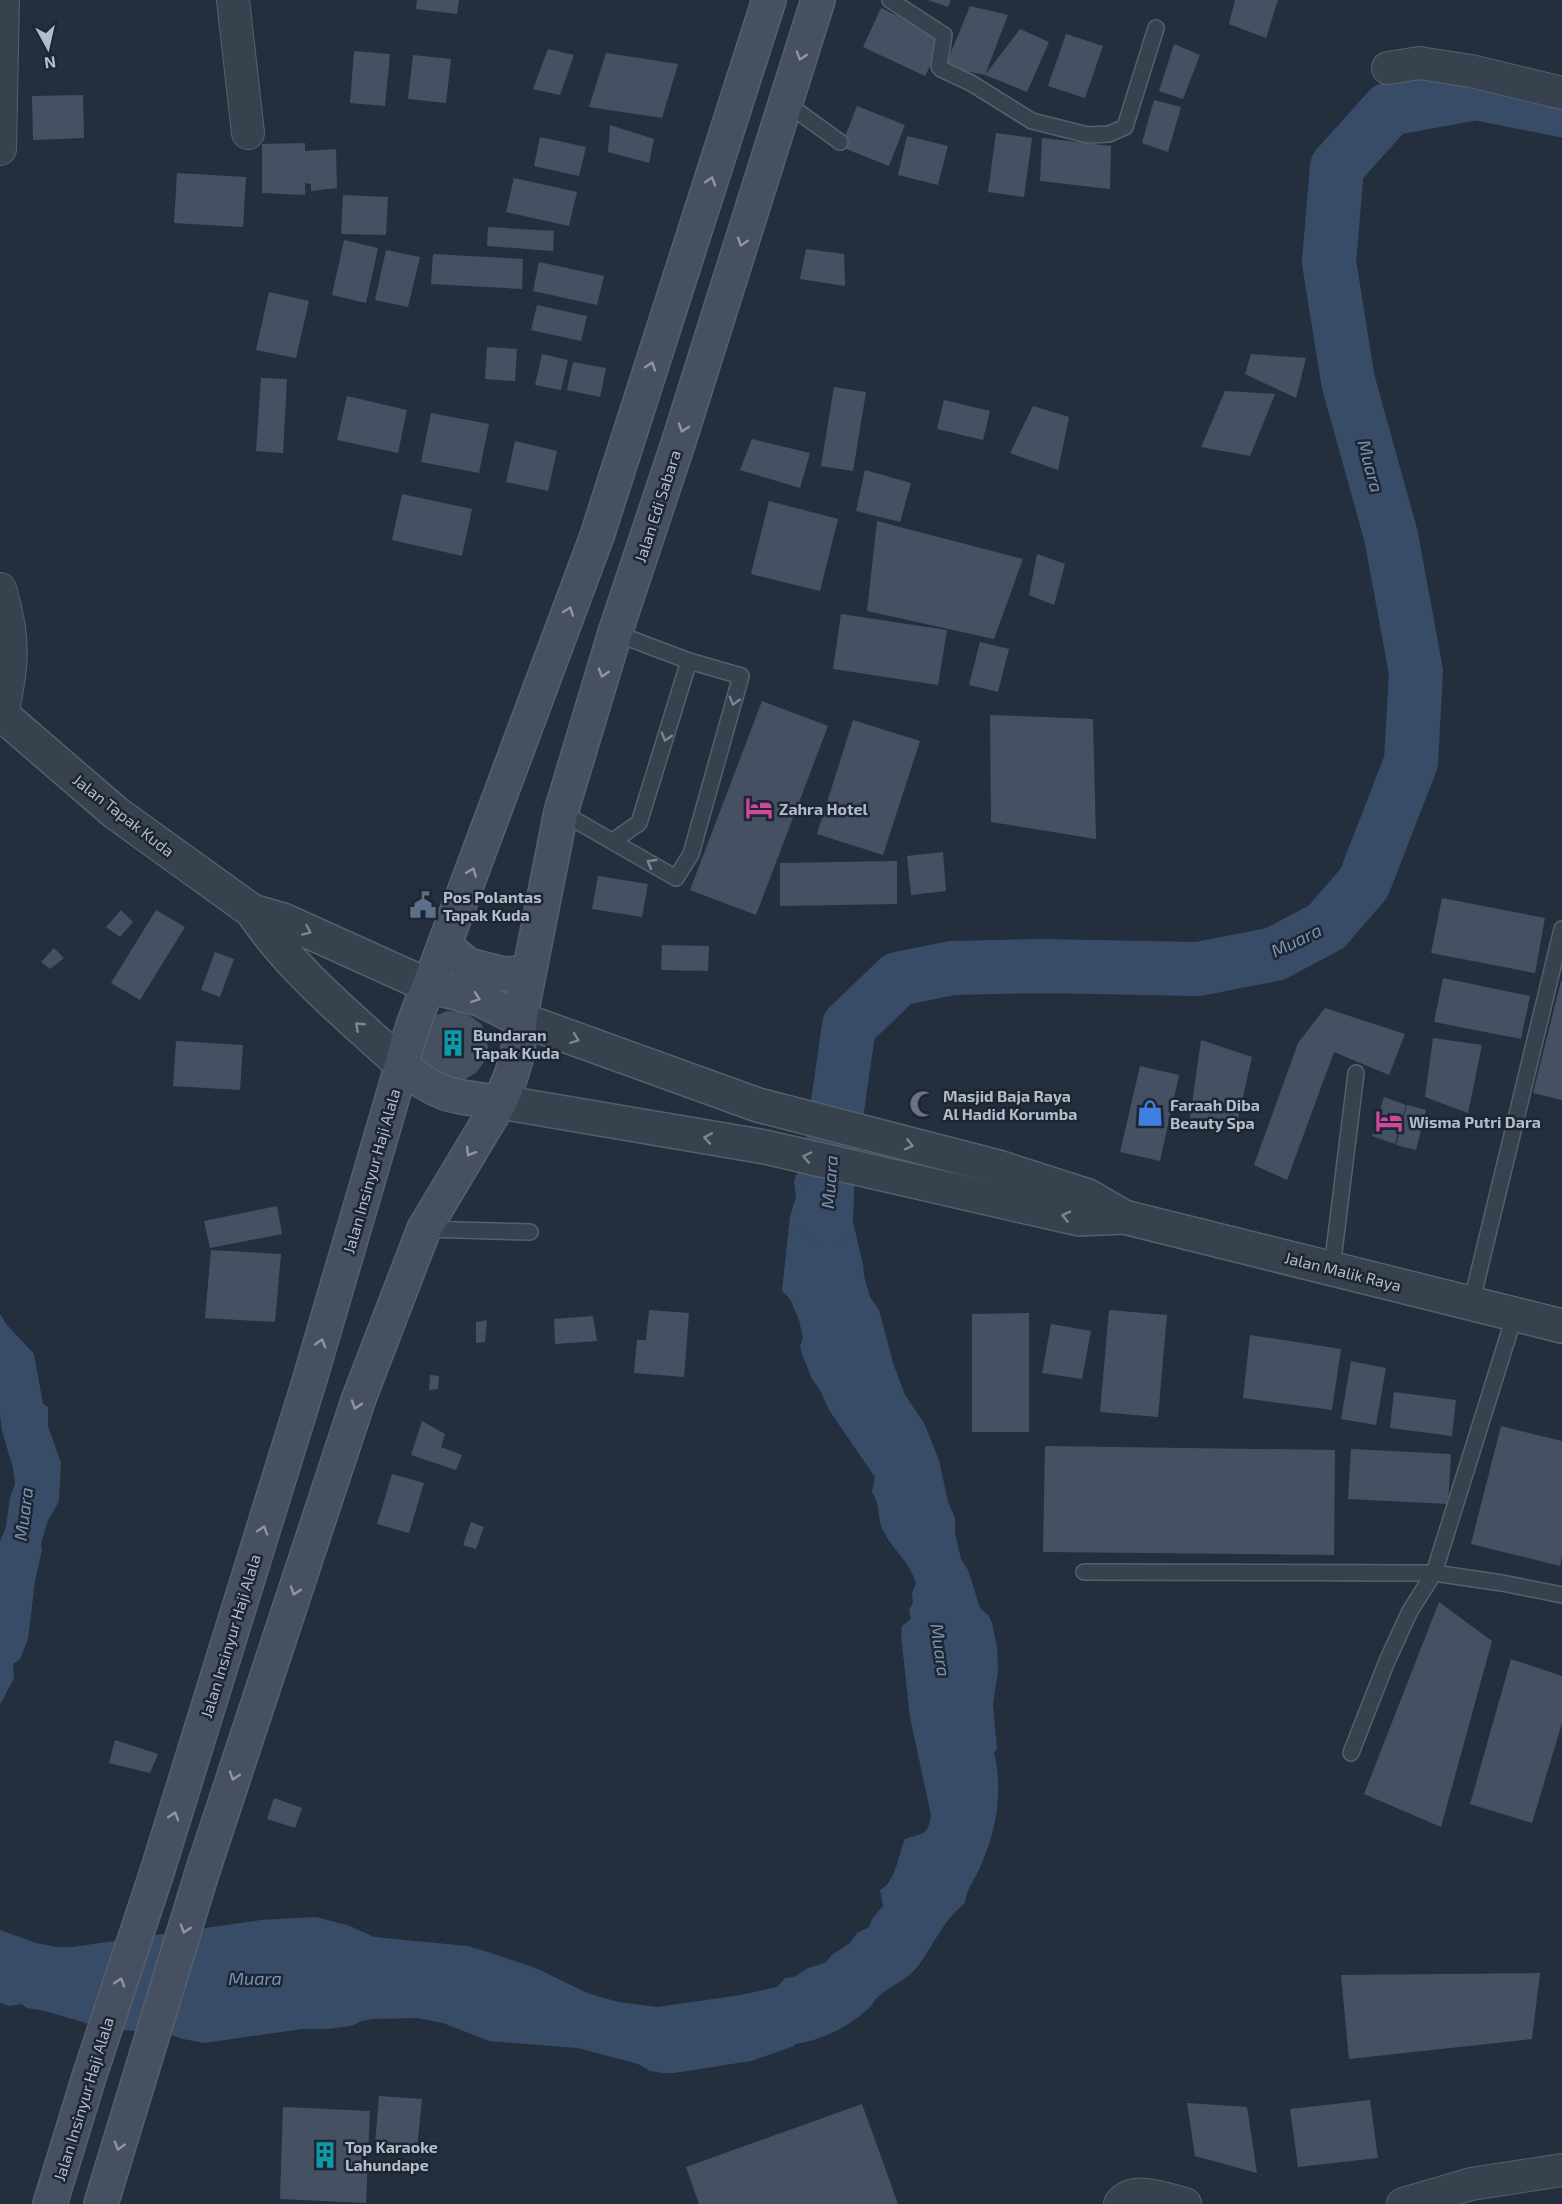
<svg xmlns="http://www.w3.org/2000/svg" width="1562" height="2204" viewBox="0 0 1562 2204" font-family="'Exo 2',sans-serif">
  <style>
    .water { fill: #394c67 }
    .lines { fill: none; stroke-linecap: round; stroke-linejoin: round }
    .river { stroke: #394c67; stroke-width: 54 }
    .building { fill: #455162 }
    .service-casing { stroke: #565f6c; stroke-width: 18 }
    .minor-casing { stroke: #565f6c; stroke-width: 34 }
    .tertiary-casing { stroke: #565f6c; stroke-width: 36 }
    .secondary-casing { stroke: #565f6c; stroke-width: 36 }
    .service { stroke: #38414e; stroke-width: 15 }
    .minor { stroke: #38414e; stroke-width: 32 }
    .tertiary { stroke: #38414e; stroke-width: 33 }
    .secondary { stroke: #465061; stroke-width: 33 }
    .oneway { stroke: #8e96a5 }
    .oneway2 { stroke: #7c8592 }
    .labels { text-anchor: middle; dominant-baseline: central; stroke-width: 5; stroke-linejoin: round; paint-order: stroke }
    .street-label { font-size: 16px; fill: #b4bcc9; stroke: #1d2633 }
    .poi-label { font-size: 16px; font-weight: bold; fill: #b4bcc9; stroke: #1d2633; text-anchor: start }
    .water-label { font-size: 18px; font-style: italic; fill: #7c92b1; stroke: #1d2633 }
  </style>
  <rect width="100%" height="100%" fill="#242f3e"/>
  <g class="water">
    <path d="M801 1170 845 1179V1189L863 1264 864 1276 870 1297 879 1310 893 1363 905 1395 924 1423 939 1460 948 1502 955 1518V1533L961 1559 968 1570 980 1608 988 1615 992 1623 997 1647 998 1671 993 1704 997 1749 994 1752C1003 1792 997 1828 981 1865 976 1878 966 1889 965 1903 940 1924 936 1942 918 1966 907 1981 890 1985 878 1997 874 2000 873 2005 869 2008 848 2027 823 2040 795 2044L794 2046 751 2061 674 2073H663L650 2071 638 2064 578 2048 489 2041 443 2023 417 2018 373 2019 362 2021 351 2026 327 2029H302L204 2043 183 2039 162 2032 120 2030 93 2025 45 2011 27 2008 21 2004 10 2006 0 2003V1930L36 1943 57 1947H72L261 1920 316 1917 350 1926 374 1937 467 1946 485 1951 538 1969 587 1993 618 2002 657 2007 741 1995 777 1987 785 1978 794 1977 808 1968 825 1963 832 1955 850 1943 857 1933 869 1927 872 1919 883 1906 880 1890C896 1882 898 1855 905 1839 923 1833 928 1836 931 1815L910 1717 901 1635 902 1626 911 1619 909 1610 913 1603 912 1593 916 1583C908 1559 894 1552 884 1532 876 1518 882 1508 872 1492L875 1477 829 1410 820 1390 812 1379 802 1354 800 1346 803 1338 799 1320 790 1299 782 1291 790 1216 796 1197 794 1181 796 1175Z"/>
    <polygon points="0,1314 6,1324 34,1354 43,1404 48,1407 48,1426 61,1463 59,1501 48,1520 41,1544 42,1550 35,1581 28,1639 20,1659 13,1664 14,1678 0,1705 0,1541 6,1527 10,1498 15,1484 13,1468 2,1431 0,1414"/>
  </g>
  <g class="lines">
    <polyline class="river" points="826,1218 828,1172 849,1026 898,979 952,968 1041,966 1198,969 1275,954 1326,927 1364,883 1411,762 1416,672 1391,536 1348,381 1329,262 1337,167 1389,109 1476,93 1562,110"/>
  </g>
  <g class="building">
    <polygon points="417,0 459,0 457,14 416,9"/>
    <polygon points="928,0 951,0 948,7"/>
    <polygon points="1235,0 1278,0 1266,38 1229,24"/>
    <polygon points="970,6 1008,15 985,75 1020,29 1049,42 1027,92 985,75 945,67"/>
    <polygon points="881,8 944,38 925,76 863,47"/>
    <polygon points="1066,34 1103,46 1085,98 1048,86"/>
    <polygon points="1174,44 1200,55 1183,99 1159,91"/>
    <polygon points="548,49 574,55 560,95 533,89"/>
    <polygon points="354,51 390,54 385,106 350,103"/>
    <polygon points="606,53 678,64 662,118 589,107"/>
    <polygon points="413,55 451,59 446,103 408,99"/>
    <polygon points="83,95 84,138 33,140 32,96"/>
    <polygon points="1154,100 1181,107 1168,152 1142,143"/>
    <polygon points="857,106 905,125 889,166 841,147"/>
    <polygon points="610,125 654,139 649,163 608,152"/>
    <polygon points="996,133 1032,138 1024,197 988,192"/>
    <polygon points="907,136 948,146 938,185 898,175"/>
    <polygon points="540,137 586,147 579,176 534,166"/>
    <polygon points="1042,138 1111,146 1110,189 1040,181"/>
    <polygon points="305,143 305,151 336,149 337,188 311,191 311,184 305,183 305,195 262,193 262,144"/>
    <polygon points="177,173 246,177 243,227 174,223"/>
    <polygon points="514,178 577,192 569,226 506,212"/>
    <polygon points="343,195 388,197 386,235 341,234"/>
    <polygon points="488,227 554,231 553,251 487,246"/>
    <polygon points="344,240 378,248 366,303 332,295"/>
    <polygon points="806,249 844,254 845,286 800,279"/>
    <polygon points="386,250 420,257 408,307 375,300"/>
    <polygon points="433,254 523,259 522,289 431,284"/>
    <polygon points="539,262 604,276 597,305 533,291"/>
    <polygon points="269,292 309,301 296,358 256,350"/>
    <polygon points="537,305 587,316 581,341 531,330"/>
    <polygon points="487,347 517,349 515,381 485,379"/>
    <polygon points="542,354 568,360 561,390 535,385"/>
    <polygon points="1251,354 1306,358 1296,398 1245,374"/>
    <polygon points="573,362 606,368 600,397 567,390"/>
    <polygon points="261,378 287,379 283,453 256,451"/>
    <polygon points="834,387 866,392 853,471 821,466"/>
    <polygon points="1225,391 1275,394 1250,456 1201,447"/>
    <polygon points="347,396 407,410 398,453 337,440"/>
    <polygon points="944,400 990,411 983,440 937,429"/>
    <polygon points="1033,406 1069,417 1058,470 1010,453"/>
    <polygon points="431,413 489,424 479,473 421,462"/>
    <polygon points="752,439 810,453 800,488 740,470"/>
    <polygon points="515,441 557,451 548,491 506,482"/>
    <polygon points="865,470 911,483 900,522 856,511"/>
    <polygon points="402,494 472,509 462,556 392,540"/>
    <polygon points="769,501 838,519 820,591 751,574"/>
    <polygon points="877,521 1023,559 994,639 867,611"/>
    <polygon points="1037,554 1065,564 1054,605 1029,595"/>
    <polygon points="841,614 947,630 938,685 833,669"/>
    <polygon points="980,642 1009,649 998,692 969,685"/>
    <polygon points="762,701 828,726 756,915 690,890"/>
    <polygon points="990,715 1093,719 1096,839 991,822"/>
    <polygon points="853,720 920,741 883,855 817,834"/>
    <polygon points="943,852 946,891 911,895 907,856"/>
    <polygon points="897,861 897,904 780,906 780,863"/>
    <polygon points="598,876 648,884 642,917 592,909"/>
    <polygon points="1442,898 1545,918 1535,973 1431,953"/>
    <polygon points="121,910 133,922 120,937 106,927"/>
    <polygon points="156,910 185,927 140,1000 111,983"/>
    <polygon points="662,945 709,946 708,971 661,970"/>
    <polygon points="54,948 64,958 50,969 41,962"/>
    <polygon points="215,952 234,959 220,997 201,990"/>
    <polygon points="1443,978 1530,996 1521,1039 1434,1022"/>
    <polygon points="1561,981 1562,981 1562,1100 1533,1093"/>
    <polygon points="1325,1008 1405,1034 1389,1075 1334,1052 1287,1180 1254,1165 1298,1043"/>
    <polygon points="447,1011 460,1012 472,1017 482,1025 487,1037 488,1050 484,1062 476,1073 465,1079 452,1081 421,1061 418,1049 425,1024 435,1016"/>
    <polygon points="1433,1038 1482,1045 1468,1113 1425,1097"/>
    <polygon points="1201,1040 1252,1057 1238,1119 1190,1118"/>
    <polygon points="176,1041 243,1045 240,1090 173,1086"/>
    <polygon points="1140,1066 1179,1075 1160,1161 1120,1152"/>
    <polygon points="1384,1097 1406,1105 1395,1144 1372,1136"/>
    <polygon points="1407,1105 1426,1110 1416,1150 1396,1145"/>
    <polygon points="277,1206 282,1234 210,1248 204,1221"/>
    <polygon points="211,1250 281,1254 275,1322 205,1318"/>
    <polygon points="649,1310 689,1313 684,1377 634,1373 637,1340 646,1340"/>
    <polygon points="1109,1310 1167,1315 1158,1417 1100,1412"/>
    <polygon points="1029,1313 1029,1432 972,1432 972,1314"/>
    <polygon points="593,1316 597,1341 555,1344 554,1319"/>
    <polygon points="487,1320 485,1342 476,1343 476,1322"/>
    <polygon points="1051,1324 1091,1331 1082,1379 1042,1373"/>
    <polygon points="1250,1335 1341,1349 1332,1410 1243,1398"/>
    <polygon points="1351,1361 1386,1368 1376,1425 1341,1419"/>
    <polygon points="430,1375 439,1376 438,1389 429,1390"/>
    <polygon points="1394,1392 1456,1400 1452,1436 1390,1428"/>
    <polygon points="422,1421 445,1434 441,1447 462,1455 456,1470 411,1455"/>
    <polygon points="1501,1426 1562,1441 1562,1556 1560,1566 1471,1544"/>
    <polygon points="1045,1446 1335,1450 1334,1555 1043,1552"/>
    <polygon points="1351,1449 1451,1454 1448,1504 1348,1499"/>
    <polygon points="392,1474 424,1483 409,1533 377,1524"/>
    <polygon points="471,1522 484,1527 476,1549 463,1545"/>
    <polygon points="1439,1602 1492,1641 1441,1827 1364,1794"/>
    <polygon points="1511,1659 1562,1676 1562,1723 1532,1823 1470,1804"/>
    <polygon points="115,1740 158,1754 150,1773 109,1763"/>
    <polygon points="274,1798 302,1808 295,1828 267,1819"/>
    <polygon points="1540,1973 1532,2039 1349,2059 1341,1975"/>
    <polygon points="379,2096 422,2099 417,2148 375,2145"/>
    <polygon points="1370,2100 1378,2158 1298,2167 1290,2109"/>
    <polygon points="1187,2103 1247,2107 1257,2173 1195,2156"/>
    <polygon points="862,2104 898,2204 699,2204 686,2167"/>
    <polygon points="283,2107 370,2111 366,2203 280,2199"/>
  </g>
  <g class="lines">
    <defs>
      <g id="service">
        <polyline points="890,0 944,35 939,66 941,69 971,83 1032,121 1088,135 1109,134 1125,127 1156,28"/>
        <polyline points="786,103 840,142"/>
        <polyline points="561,812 676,878 691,854 741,676 689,661 615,633"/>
        <polyline points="613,841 639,823 689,661"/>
        <polyline points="424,1229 530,1232"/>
        <polyline points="1332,1268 1356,1073"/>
        <polyline points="1471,1304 1562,929"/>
        <polyline points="1084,1572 1434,1573 1502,1583 1562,1595"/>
        <polyline points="1351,1753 1387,1661 1410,1611 1434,1573 1515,1314"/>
      </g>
      <g id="minor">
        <polyline points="233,0 248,133"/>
        <polyline points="1388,68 1419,63 1471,71 1562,93"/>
        <polyline points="0,149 3,0"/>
        <path d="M0 589C15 638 13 665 2 714"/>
        <path d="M1120 2204C1134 2185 1167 2200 1185 2204"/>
        <polyline points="1403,2204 1471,2184 1562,2170"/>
      </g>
      <g id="tertiary">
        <polyline points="0,713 116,813 252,911 283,920 429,986"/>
        <path d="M252 911C291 970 350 1017 402 1065"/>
        <polyline points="520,1019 758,1105 998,1167 1088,1196 1124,1217"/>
        <polyline points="500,1102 765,1147 1079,1219 1124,1217 1562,1326"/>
      </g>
      <g id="secondary">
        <polyline points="445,946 468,965 503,974 529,973"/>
        <polyline points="429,986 479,999 520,1019"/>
        <path d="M402 1065C436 1097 456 1097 500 1102"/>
        <path d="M50 2204 89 2077 157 1872 309 1382 402 1065C408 1037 417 1012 429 986L597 536 769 0"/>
        <polyline points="101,2204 202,1873 359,1398 424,1229 500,1102 511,1076 518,1052 520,1019 561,812 615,633 678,444 818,0"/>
      </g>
    </defs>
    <use href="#service" class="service-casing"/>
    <use href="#minor" class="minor-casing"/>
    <use href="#tertiary" class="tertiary-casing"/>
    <use href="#secondary" class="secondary-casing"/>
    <use href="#service" class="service"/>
    <use href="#minor" class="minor"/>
    <use href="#tertiary" class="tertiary"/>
    <use href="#secondary" class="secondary"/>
  </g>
  <defs><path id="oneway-chevron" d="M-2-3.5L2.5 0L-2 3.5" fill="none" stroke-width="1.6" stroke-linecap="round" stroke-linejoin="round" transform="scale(1.5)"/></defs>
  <g class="oneway">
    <use href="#oneway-chevron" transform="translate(801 56) rotate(107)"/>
    <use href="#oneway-chevron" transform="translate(711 181) rotate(-72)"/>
    <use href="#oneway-chevron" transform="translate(742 242) rotate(108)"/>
    <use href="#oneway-chevron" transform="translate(651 366) rotate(-72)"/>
    <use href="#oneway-chevron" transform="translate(683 428) rotate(108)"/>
    <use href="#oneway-chevron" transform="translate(569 611) rotate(-70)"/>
    <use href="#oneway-chevron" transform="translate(603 673) rotate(107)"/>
    <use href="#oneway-chevron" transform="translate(472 872) rotate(-70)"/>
    <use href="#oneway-chevron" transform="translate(476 998) rotate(19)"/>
    <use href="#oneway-chevron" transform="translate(470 1152) rotate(121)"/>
    <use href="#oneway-chevron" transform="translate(321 1343) rotate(-74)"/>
    <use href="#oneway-chevron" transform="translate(356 1405) rotate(109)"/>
    <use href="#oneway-chevron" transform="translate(263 1530) rotate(-73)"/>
    <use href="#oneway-chevron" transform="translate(295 1591) rotate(108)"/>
    <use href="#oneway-chevron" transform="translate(234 1776) rotate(108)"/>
    <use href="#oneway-chevron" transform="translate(174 1816) rotate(-73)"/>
    <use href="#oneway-chevron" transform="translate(185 1929) rotate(107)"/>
    <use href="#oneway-chevron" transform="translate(120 1982) rotate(-72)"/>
    <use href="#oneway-chevron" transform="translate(119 2146) rotate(106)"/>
  </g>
  <g class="oneway2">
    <use href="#oneway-chevron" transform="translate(734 701) rotate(106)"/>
    <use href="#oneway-chevron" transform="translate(666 737) rotate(107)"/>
    <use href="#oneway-chevron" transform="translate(651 863) rotate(-150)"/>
    <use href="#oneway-chevron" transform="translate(307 931) rotate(24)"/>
    <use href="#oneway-chevron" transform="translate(359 1026) rotate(-137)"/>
    <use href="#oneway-chevron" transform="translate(575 1039) rotate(20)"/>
    <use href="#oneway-chevron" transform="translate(708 1138) rotate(-170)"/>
    <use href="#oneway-chevron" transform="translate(909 1145) rotate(14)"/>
    <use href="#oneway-chevron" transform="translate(807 1157) rotate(-168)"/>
    <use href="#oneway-chevron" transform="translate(1066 1216) rotate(-167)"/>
  </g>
  <defs>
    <symbol id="hotel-bare" viewBox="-9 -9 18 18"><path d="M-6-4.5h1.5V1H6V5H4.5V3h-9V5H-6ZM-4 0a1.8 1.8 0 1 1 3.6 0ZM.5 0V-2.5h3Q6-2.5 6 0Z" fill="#d1479c" stroke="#1d2633" stroke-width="2.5" paint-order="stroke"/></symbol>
    <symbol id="civic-bare" viewBox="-9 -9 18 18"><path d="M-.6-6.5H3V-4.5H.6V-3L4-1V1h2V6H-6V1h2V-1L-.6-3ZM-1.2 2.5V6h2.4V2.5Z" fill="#5c6f8a" stroke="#1d2633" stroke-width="2.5" paint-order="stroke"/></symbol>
    <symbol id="building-bare" viewBox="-9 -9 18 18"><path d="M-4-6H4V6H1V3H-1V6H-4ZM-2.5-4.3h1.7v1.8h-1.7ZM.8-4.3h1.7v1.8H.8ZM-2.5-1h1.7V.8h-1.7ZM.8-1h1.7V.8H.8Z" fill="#0f9aa8" stroke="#1d2633" stroke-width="2.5" paint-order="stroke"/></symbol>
    <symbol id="mosque-bare" viewBox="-9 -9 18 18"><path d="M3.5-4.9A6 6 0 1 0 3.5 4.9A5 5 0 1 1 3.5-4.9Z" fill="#6b7280" stroke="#1d2633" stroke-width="2.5" paint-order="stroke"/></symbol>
    <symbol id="shop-bare" viewBox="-9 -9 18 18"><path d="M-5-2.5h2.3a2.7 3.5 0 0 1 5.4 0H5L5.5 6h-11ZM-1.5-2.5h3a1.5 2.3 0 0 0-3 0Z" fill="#3f7fe0" stroke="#1d2633" stroke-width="2.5" paint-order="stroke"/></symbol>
  </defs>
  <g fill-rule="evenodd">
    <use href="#hotel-bare" x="740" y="789" width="38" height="38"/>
    <use href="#civic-bare" x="404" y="886" width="38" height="38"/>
    <use href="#building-bare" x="434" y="1024" width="38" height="38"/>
    <use href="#mosque-bare" x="904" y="1085" width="38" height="38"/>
    <use href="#shop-bare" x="1131" y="1094" width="38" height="38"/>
    <use href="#hotel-bare" x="1370" y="1102" width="38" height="38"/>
    <use href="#building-bare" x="306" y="2136" width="38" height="38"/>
  </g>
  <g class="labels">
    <g class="street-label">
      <text transform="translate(657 506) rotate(-72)">Jalan Edi Sabara</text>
      <text transform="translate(124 815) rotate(38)">Jalan Tapak Kuda</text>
      <text transform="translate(371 1171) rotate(-74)">Jalan Insinyur Haji Alala</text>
      <text transform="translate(1343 1271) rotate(14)">Jalan Malik Raya</text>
      <text transform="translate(230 1636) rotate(-73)">Jalan Insinyur Haji Alala</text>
      <text transform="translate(83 2099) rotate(-73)">Jalan Insinyur Haji Alala</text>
    </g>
    <g class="poi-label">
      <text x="779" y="808">Zahra Hotel</text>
      <text x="443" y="896">Pos Polantas<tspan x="443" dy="18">Tapak Kuda</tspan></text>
      <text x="473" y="1034">Bundaran<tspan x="473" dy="18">Tapak Kuda</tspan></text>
      <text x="943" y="1095">Masjid Baja Raya<tspan x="943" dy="18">Al Hadid Korumba</tspan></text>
      <text x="1170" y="1104">Faraah Diba<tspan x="1170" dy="18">Beauty Spa</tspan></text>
      <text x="1409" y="1121">Wisma Putri Dara</text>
      <text x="345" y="2146">Top Karaoke<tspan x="345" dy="18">Lahundape</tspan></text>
    </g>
    <g class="water-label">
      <text transform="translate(1371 466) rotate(75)">Muara</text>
      <text transform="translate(1296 940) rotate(-26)">Muara</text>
      <text transform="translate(829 1182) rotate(-86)">Muara</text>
      <text transform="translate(23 1514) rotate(-83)">Muara</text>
      <text transform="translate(941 1650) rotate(82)">Muara</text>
      <text x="255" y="1978">Muara</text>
    </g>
  </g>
  <g transform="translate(48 48) rotate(172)" stroke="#1d2633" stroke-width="4.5" paint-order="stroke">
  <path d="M0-4.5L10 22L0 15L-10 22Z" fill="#b4bcc9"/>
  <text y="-9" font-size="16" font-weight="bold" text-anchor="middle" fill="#b4bcc9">N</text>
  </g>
</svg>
